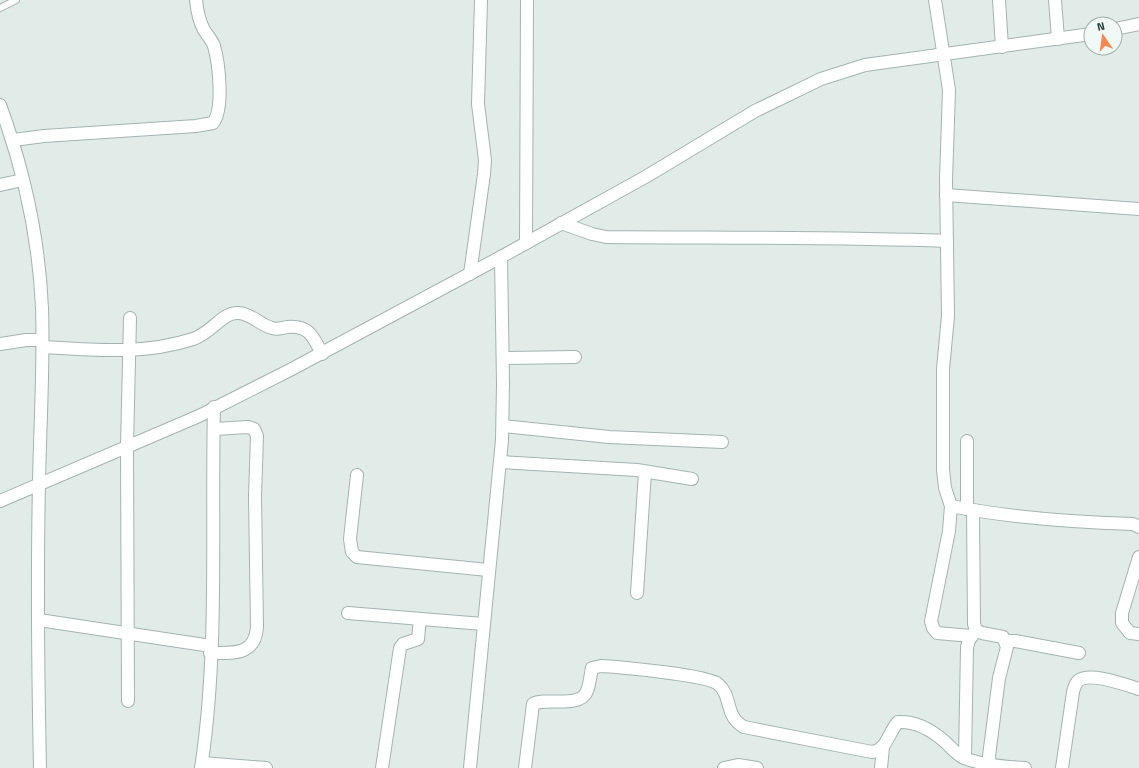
<svg xmlns="http://www.w3.org/2000/svg" width="1139" height="768" viewBox="0 0 1139 768" font-family="'Titillium Web',sans-serif">
  <style>
    .lines { fill: none; stroke-linecap: round; stroke-linejoin: round }
    .lane-casing { stroke: #a3b4b0; stroke-width: 8 }
    .street-casing { stroke: #a3b4b0; stroke-width: 14 }
    .lane { stroke: #fff; stroke-width: 6 }
    .street { stroke: #fff; stroke-width: 12 }
  </style>
  <rect width="100%" height="100%" fill="#e1ece8"/>
  <g class="lines">
    <defs>
      <polyline id="lane" points="0,8 16,0"/>
      <g id="street">
        <polyline points="935,0 949,90 946,180 948,316 943,369 943,470 945,488 951,506 949,531 931,621 933,628 937,633 972,636"/>
        <polyline points="999,0 1002,47"/>
        <polyline points="1055,0 1058,39"/>
        <polyline points="1115,29 1139,24"/>
        <path d="M0 105C24 170 39 239 42 308 44 366 40 424 39 483 37 578 38 673 40 768"/>
        <path d="M13 140 44 136 196 126 213 123C224 109 219 63 214 46 212 40 207 35 204 30 199 21 197 10 196 0"/>
        <polyline points="0,185 23,180"/>
        <polyline points="946,195 1139,209"/>
        <path d="M561 223 592 234 606 237C720 238 834 237 947 241"/>
        <polyline points="526,243 527,0"/>
        <polyline points="470,274 484,174 485,160 478,104 481,0"/>
        <polyline points="0,344 26,340 42,340"/>
        <path d="M43 347C94 350 144 355 193 339 212 333 223 311 239 313 252 314 260 325 272 328 276 330 282 328 287 327 309 325 313 336 322 354"/>
        <polyline points="503,358 575,357"/>
        <polyline points="503,426 609,437 722,442"/>
        <polyline points="967,441 967,509"/>
        <polyline points="500,462 637,470 692,479"/>
        <polyline points="357,475 350,539 352,552 357,557 488,570"/>
        <polyline points="0,501 199,416 290,370 501,257 647,176 755,111 821,79 865,65 1091,34"/>
        <path d="M951 506C1011 518 1072 522 1133 524L1139 527"/>
        <polyline points="973,511 974,624 976,630 982,633 1003,637 1007,647 999,678 989,756 990,768"/>
        <polyline points="1139,557 1122,613 1122,623 1130,633 1139,634"/>
        <polyline points="637,593 645,472"/>
        <polyline points="348,613 483,624"/>
        <polyline points="39,620 211,646"/>
        <polyline points="1005,641 1015,641 1079,653"/>
        <path d="M210 653C233 653 255 656 257 627L255 496 257 436 254 429 248 427 214 429"/>
        <polyline points="128,701 127,446 130,318"/>
        <polyline points="965,758 967,647 969,640 975,632"/>
        <polyline points="202,763 266,768"/>
        <path d="M201 768C219 650 211 526 214 407"/>
        <polyline points="382,768 400,648 403,644 418,639 420,619"/>
        <polyline points="470,768 502,440 503,384 501,257"/>
        <path d="M525 768 533 704C546 697 578 708 586 693 590 686 590 676 592 668L601 666C620 667 707 675 718 684 733 697 724 716 744 727L872 752C887 750 888 733 898 722 914 721 930 729 943 740 950 746 956 754 964 758 982 765 1007 767 1025 768"/>
        <polyline points="724,768 738,765 757,768"/>
        <polyline points="881,768 883,747"/>
        <path d="M1062 768 1073 692C1074 688 1075 684 1078 681 1089 671 1126 685 1139 689"/>
      </g>
    </defs>
    <use href="#lane" class="lane-casing"/>
    <use href="#street" class="street-casing"/>
    <use href="#lane" class="lane"/>
    <use href="#street" class="street"/>
  </g>
  <g transform="translate(1103 36) rotate(347)"><circle r="19" fill="#f1f9f6" stroke="#9daeaa"/>
  <path d="M0-3L7 15L0 10L-7 15Z" fill="#fb8750"/>
  <text y="-6" font-size="11" font-weight="bold" text-anchor="middle" fill="#203e38">N</text>
  </g>
</svg>
